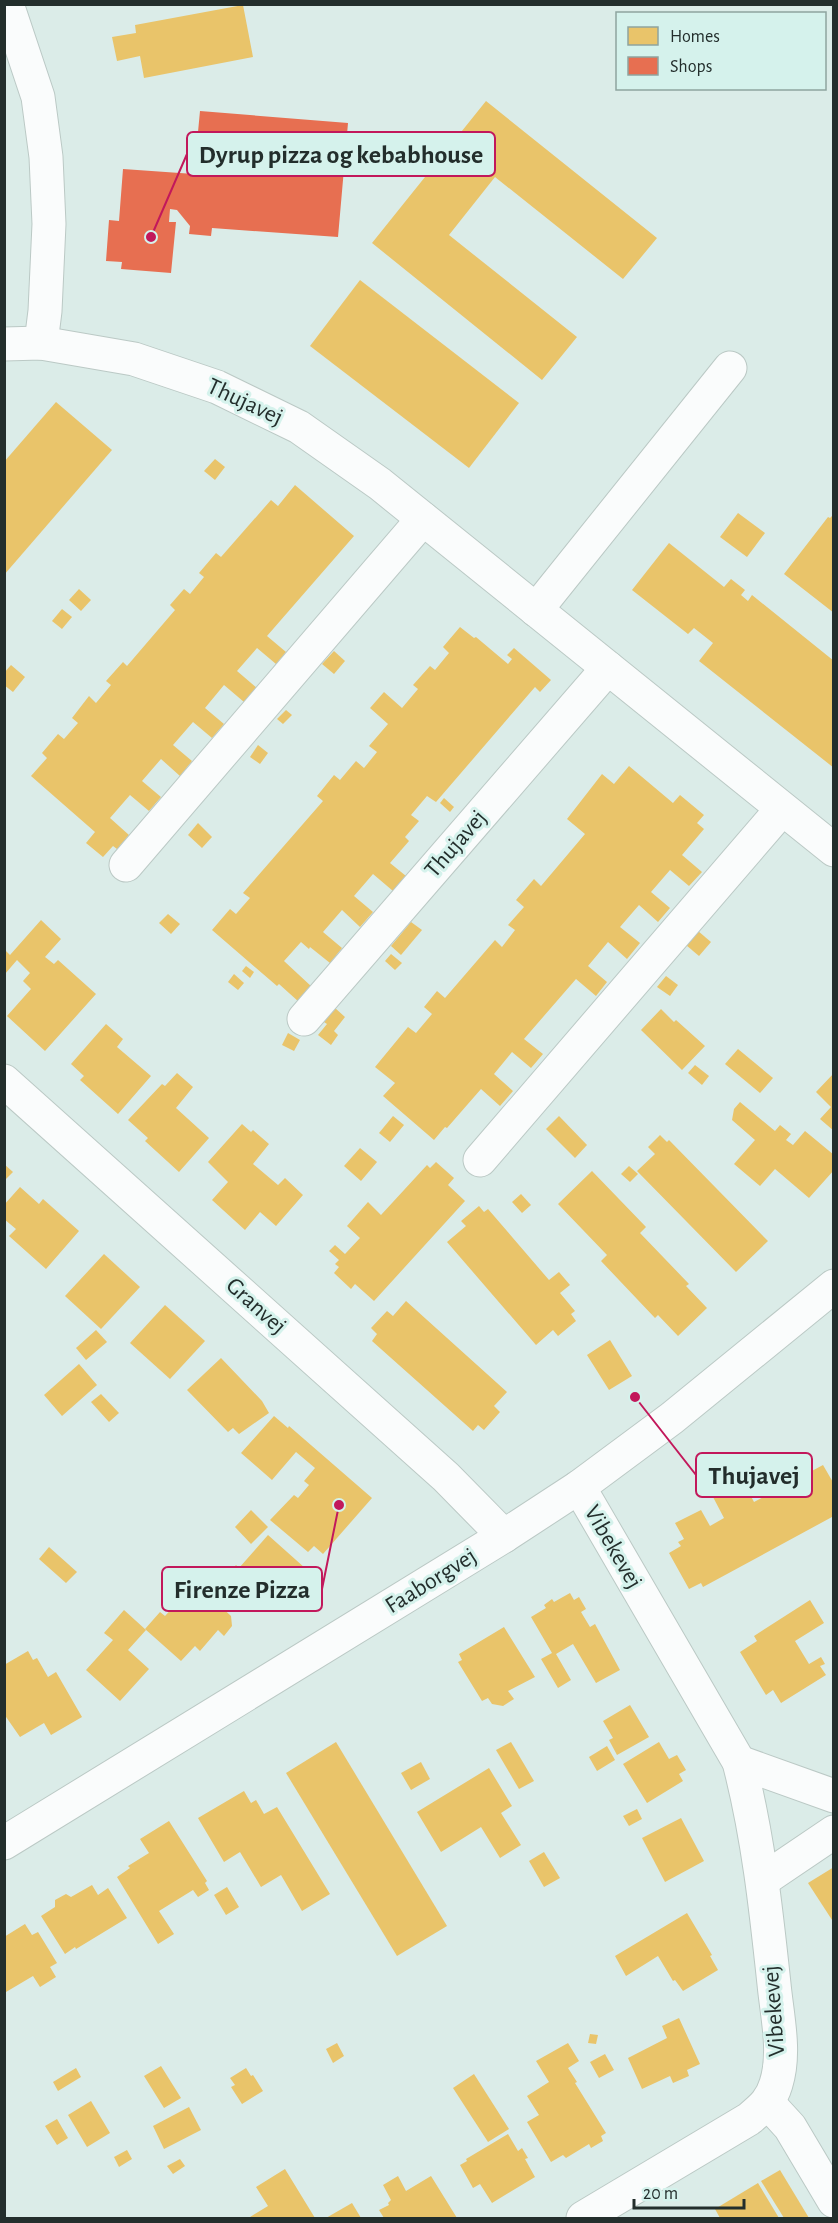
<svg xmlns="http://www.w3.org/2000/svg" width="838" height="2223" viewBox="0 0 838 2223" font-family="'Alegreya Sans',sans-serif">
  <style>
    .homes { fill: #e9c46a }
    .shops { fill: #e76f51 }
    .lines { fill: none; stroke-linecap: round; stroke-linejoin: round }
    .minor-casing { stroke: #bbc9c5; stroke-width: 35 }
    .minor { stroke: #fafcfc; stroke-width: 33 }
    .labels { text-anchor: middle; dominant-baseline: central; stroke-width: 6; stroke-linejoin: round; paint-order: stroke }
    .street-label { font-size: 24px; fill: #232e2c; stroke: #d5f2ec }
    .leader { fill: none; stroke: #c2185b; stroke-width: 2 }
    .callout-dot { fill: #c2185b; stroke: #d5f2ec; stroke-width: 2 }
    .callout { fill: #d5f2ec; stroke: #c2185b; stroke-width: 2 }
    .callout-label { font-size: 26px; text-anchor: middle; font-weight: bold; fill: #232e2c }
  </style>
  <rect width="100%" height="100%" fill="#dbece8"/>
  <g class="homes">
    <polygon points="243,5 253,57 144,78 140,56 117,61 112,37 136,33 135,25"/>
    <polygon points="486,101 657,238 623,279 495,177 449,235 577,337 542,380 372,243"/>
    <polygon points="360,280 519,403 469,468 310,346"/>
    <polygon points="56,402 112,450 4,575 4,462"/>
    <polygon points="215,459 225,467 215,480 204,471"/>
    <polygon points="295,485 354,536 267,636 286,652 276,664 257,648 237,671 257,688 244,702 224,685 205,708 224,724 212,738 193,722 173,745 192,761 180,776 161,759 142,781 161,797 149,811 130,795 110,818 129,835 117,849 113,846 103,857 86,843 95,832 31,776 47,758 42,753 58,734 64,739 78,723 72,718 89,696 96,703 111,685 106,681 123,662 127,666 175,610 170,605 184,589 190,594 204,577 199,573 216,553 221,557 271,500 278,506"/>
    <polygon points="738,513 765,533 747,557 720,537"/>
    <polygon points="834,514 834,613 784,574 828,517 830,518"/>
    <polygon points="669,543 724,587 731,579 745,590 741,595 748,601 752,595 834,661 834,768 699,661 713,643 694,628 688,634 632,590"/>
    <polygon points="79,589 91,600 81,611 69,600"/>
    <polygon points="62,609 72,617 62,629 52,621"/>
    <polygon points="460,627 474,638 476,637 508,664 512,659 507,655 514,648 551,680 540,692 535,687 436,802 427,796 411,815 419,821 405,837 409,841 390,863 406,876 393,891 373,874 354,896 373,912 360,927 342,910 323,932 342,948 330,963 310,947 309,949 301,942 284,961 312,987 299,1002 279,984 277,986 212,930 230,909 236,914 250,898 243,893 323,801 317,796 334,775 340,780 356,761 364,768 377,752 369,746 388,724 370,708 384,692 402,708 418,689 413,685 430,666 435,670 449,653 443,647"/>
    <polygon points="334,651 345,661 334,674 322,664"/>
    <polygon points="11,665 25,677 13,692 4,685 4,673"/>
    <polygon points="286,710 292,715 283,724 277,719"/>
    <polygon points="258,745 268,753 260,764 250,757"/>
    <polygon points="629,766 673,803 680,795 704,815 697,823 704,829 682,855 702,872 689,886 670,870 651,892 670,908 658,922 639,905 620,927 640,943 627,959 608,942 588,966 607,982 596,996 576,979 524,1039 543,1054 531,1068 512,1052 494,1074 513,1091 500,1106 481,1089 447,1128 445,1127 434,1140 383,1096 395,1083 375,1067 408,1027 416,1033 432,1014 424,1007 437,991 445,998 495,940 502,947 515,930 508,925 524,907 516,900 534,879 541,886 585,834 567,819 602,774 614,784"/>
    <polygon points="444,798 454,807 450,812 440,803"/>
    <polygon points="198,823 212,837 202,848 188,835"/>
    <polygon points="168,914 180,924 171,934 159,923"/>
    <polygon points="41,920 61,939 45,957 54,964 58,960 96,994 45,1051 7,1016 31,989 23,981 30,973 17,960 5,974 5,950 10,955"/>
    <polygon points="411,922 422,930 401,955 391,946"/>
    <polygon points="698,931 711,942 699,956 686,945"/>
    <polygon points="391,954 402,963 395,970 385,961"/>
    <polygon points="246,966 254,972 250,978 242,971"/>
    <polygon points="234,974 244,983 238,990 228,982"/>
    <polygon points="666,976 678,985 670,996 657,987"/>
    <polygon points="335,1008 345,1017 334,1031 338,1035 331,1045 318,1035 327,1024 324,1022"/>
    <polygon points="661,1009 674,1022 676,1020 705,1046 682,1070 641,1030"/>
    <polygon points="106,1024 123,1039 117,1047 151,1076 118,1114 80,1080 84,1076 71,1064"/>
    <polygon points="288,1033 300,1040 294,1051 282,1045"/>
    <polygon points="738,1049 773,1078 760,1093 725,1064"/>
    <polygon points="695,1065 709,1076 702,1085 688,1073"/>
    <polygon points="177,1073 193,1087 176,1108 209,1138 179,1172 145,1141 148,1138 128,1120 162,1084 165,1086"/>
    <polygon points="834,1073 834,1131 820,1119 831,1107 816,1092"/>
    <polygon points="740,1102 775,1131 780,1125 791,1134 786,1140 793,1145 805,1131 834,1155 834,1170 809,1198 775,1169 760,1186 734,1164 755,1140 732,1120 734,1109"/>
    <polygon points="393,1116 404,1125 390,1142 379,1133"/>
    <polygon points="559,1116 587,1145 575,1158 546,1129"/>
    <polygon points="242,1124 251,1132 253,1130 269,1144 253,1164 278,1185 285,1178 303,1195 276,1226 260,1212 245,1230 212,1200 228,1182 208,1162"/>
    <polygon points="660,1135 667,1142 669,1140 768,1241 736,1272 637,1171 655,1154 648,1147"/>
    <polygon points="360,1148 377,1162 361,1181 344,1166"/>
    <polygon points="436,1162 454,1178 448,1185 465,1201 374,1301 355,1284 351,1289 334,1273 339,1267 335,1264 339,1260 329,1251 335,1245 345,1254 360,1238 347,1226 368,1202 381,1215 427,1165 430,1168"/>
    <polygon points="4,1164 13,1172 4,1181"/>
    <polygon points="629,1166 638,1174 630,1182 621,1174"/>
    <polygon points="592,1171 646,1227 640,1233 689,1284 686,1286 707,1308 678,1336 658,1315 655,1318 601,1261 607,1255 558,1204"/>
    <polygon points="20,1187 39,1204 43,1199 79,1231 46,1269 9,1236 16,1229 4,1219 4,1205"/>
    <polygon points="521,1194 531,1205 522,1213 512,1202"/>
    <polygon points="479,1206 484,1212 488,1209 549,1280 559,1272 570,1285 560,1293 575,1311 571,1314 576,1321 558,1336 553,1330 536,1345 447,1242 466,1226 461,1221"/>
    <polygon points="104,1254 140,1287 101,1329 65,1296"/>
    <polygon points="406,1301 507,1392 494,1406 500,1412 484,1430 478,1425 473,1431 372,1341 377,1334 371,1328 387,1311 393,1316"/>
    <polygon points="165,1305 205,1341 170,1379 130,1343"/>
    <polygon points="96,1330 107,1342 86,1360 76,1348"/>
    <polygon points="610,1340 632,1376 609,1390 587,1355"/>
    <polygon points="221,1358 262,1401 269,1413 239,1434 233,1428 228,1432 187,1390"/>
    <polygon points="79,1364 97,1385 62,1416 44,1395"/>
    <polygon points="101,1394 119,1413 109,1422 91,1402"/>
    <polygon points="274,1416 288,1428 289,1426 372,1498 323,1554 314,1546 308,1552 270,1520 294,1495 298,1498 309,1485 304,1481 315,1468 296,1452 272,1480 241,1453"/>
    <polygon points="823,1465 834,1484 832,1517 703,1587 701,1583 689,1589 669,1553 681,1546 678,1542 684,1539 675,1523 701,1510 710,1526 724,1518 713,1497 743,1481 754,1502"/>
    <polygon points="251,1510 268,1527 251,1544 235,1527"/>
    <polygon points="268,1535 305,1568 275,1602 256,1585 245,1598 224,1579 236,1565 239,1568"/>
    <polygon points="49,1547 77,1572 66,1583 39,1559"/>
    <polygon points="201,1577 221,1595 215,1601 231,1616 232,1626 224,1636 218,1630 200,1651 195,1646 181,1661 145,1629 160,1612 165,1616"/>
    <polygon points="570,1593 574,1600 579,1597 586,1609 581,1612 590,1627 595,1624 620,1670 596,1683 573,1644 556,1654 571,1680 558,1688 541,1659 552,1653 531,1617 546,1608 544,1605 552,1599 554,1602"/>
    <polygon points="810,1600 824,1623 795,1641 809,1664 821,1657 825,1664 820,1666 826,1675 781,1703 773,1690 766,1695 740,1652 757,1641 754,1636"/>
    <polygon points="124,1610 146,1630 128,1650 149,1669 120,1701 86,1670 113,1640 104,1633"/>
    <polygon points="504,1627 535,1677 508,1691 514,1699 503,1706 492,1704 488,1698 482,1701 458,1662 462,1660 459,1654"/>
    <polygon points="28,1651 33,1660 37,1658 48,1677 56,1672 82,1717 51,1735 44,1723 20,1737 4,1714 4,1665"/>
    <polygon points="630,1705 649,1737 617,1755 609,1740 613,1738 603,1721"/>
    <polygon points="336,1742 447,1926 397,1956 286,1773"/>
    <polygon points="511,1742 534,1781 519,1789 496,1750"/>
    <polygon points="659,1742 669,1759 677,1755 686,1770 679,1774 683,1781 647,1803 623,1764"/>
    <polygon points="607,1746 615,1760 597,1771 589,1757"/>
    <polygon points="421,1762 430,1779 411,1790 401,1773"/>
    <polygon points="489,1768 512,1806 501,1813 521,1845 500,1858 481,1827 441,1852 417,1812"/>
    <polygon points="244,1791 251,1803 256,1800 264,1814 277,1807 330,1894 302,1911 281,1875 261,1887 240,1852 224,1862 198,1818"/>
    <polygon points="637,1809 642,1819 629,1826 623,1816"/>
    <polygon points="681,1818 704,1861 665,1882 642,1838"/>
    <polygon points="169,1821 207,1881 205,1883 209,1890 198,1897 193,1890 159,1911 174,1934 158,1944 117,1877 130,1868 128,1866 149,1853 140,1839"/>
    <polygon points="544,1852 560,1878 544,1887 529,1861"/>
    <polygon points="834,1867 834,1923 808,1883"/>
    <polygon points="92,1885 98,1895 108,1888 127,1918 76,1949 75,1947 65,1954 41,1916 55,1907 55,1900 66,1894 71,1897"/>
    <polygon points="227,1887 239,1907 226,1915 214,1895"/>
    <polygon points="687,1913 712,1955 710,1956 718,1970 683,1991 675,1980 673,1981 658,1956 626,1976 615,1956"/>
    <polygon points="25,1924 32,1935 38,1932 57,1963 50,1967 56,1977 40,1987 33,1976 6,1992 4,1937"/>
    <polygon points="679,2018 700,2064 687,2070 689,2076 673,2083 670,2076 642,2089 628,2058 667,2038 662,2026"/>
    <polygon points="590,2034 598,2035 596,2044 588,2043"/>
    <polygon points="337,2043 344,2056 333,2063 326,2049"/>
    <polygon points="568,2043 579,2061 568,2068 577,2082 575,2083 606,2133 601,2136 603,2141 591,2148 589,2144 566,2158 563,2155 551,2162 527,2122 539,2115 527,2096 549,2082 536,2061"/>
    <polygon points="605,2054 614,2070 599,2078 590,2062"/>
    <polygon points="161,2066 181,2098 164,2108 144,2076"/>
    <polygon points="76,2068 81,2077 58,2091 53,2082"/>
    <polygon points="246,2068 251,2076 253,2075 263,2091 242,2104 231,2087 235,2085 230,2078"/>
    <polygon points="474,2074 509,2129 488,2142 453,2088"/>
    <polygon points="91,2101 110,2133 87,2147 68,2115"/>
    <polygon points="189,2107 201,2130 164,2149 153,2126"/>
    <polygon points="57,2119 68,2138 57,2145 45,2126"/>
    <polygon points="508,2134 518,2151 522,2148 528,2158 525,2159 535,2177 492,2203 480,2184 473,2188 460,2165 467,2161 466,2159"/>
    <polygon points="127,2150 132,2159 119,2167 114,2157"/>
    <polygon points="180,2159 185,2166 173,2174 167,2166"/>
    <polygon points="285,2169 315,2218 251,2218 250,2217 268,2206 256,2187"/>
    <polygon points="780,2170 809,2218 784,2218 761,2181"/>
    <polygon points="398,2176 406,2191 431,2176 457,2218 384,2218 379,2210 389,2205 388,2203 391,2200 383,2185"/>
    <polygon points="758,2183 779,2218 720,2218 715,2209"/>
    <polygon points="352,2203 361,2218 326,2218"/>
  </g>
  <polygon class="shops" points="200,111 348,123 338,237 212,228 211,236 189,234 190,226 177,210 170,209 169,222 176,222 171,273 121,269 122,262 106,261 109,220 119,221 123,169 194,174"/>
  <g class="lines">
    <defs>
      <g id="minor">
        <polyline points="7,4 38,97 46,157 49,224 45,311 41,343"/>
        <polyline points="4,344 41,343 134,359 217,387 299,427 380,484 834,850"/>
        <polyline points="536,610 730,368"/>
        <polyline points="126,865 423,519"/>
        <polyline points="304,1019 608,668"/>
        <polyline points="4,1081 446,1477 504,1536"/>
        <polyline points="480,1160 782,809"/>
        <path d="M579 1487 739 1762C758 1835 766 1909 774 1984 777 2016 786 2052 776 2084 771 2101 762 2108 749 2119L583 2218"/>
        <polyline points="739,1762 834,1796"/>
        <polyline points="4,1843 504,1536 579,1487 672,1418 834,1286"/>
        <polyline points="763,1880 834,1832"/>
        <polyline points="768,2103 790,2127 834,2201"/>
      </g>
    </defs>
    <use href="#minor" class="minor-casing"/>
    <use href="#minor" class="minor"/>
  </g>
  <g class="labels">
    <g class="street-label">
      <text transform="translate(245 402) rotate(25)">Thujavej</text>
      <text transform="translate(456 844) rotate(-49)">Thujavej</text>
      <text transform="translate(256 1306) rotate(42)">Granvej</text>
      <text transform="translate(613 1547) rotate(60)">Vibekevej</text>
      <text transform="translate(431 1581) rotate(-32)">Faaborgvej</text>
      <text transform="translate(774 2011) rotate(-94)">Vibekevej</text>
    </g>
  </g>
  <path class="leader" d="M151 237L187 154M635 1397L696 1475M339 1505L322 1589"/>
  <g class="callout-dot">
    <circle cx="151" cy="237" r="6"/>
    <circle cx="635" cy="1397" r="6"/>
    <circle cx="339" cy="1505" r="6"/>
  </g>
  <g class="callout">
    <rect x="187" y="132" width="308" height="44" rx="6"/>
    <rect x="696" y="1453" width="116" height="44" rx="6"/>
    <rect x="162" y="1567" width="160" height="44" rx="6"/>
  </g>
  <g class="callout-label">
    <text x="341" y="163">Dyrup pizza og kebabhouse</text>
    <text x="754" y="1484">Thujavej</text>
    <text x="242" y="1598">Firenze Pizza</text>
  </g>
  <rect width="838" height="2223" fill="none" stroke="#232e2c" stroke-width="12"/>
  <rect x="616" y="12" width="210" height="78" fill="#d5f2ec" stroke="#8ea49f" stroke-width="1.5"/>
  <rect x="628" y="27" width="30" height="18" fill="#e9c46a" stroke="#8ea49f" stroke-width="1.5"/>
  <text x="670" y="42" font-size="18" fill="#232e2c">Homes</text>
  <rect x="628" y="57" width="30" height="18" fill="#e76f51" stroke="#8ea49f" stroke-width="1.5"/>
  <text x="670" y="72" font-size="18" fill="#232e2c">Shops</text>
  <path d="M634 2199v9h110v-9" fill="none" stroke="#232e2c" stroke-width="3"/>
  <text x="643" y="2199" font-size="18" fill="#232e2c" stroke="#d5f2ec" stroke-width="4.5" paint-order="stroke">20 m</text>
</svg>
